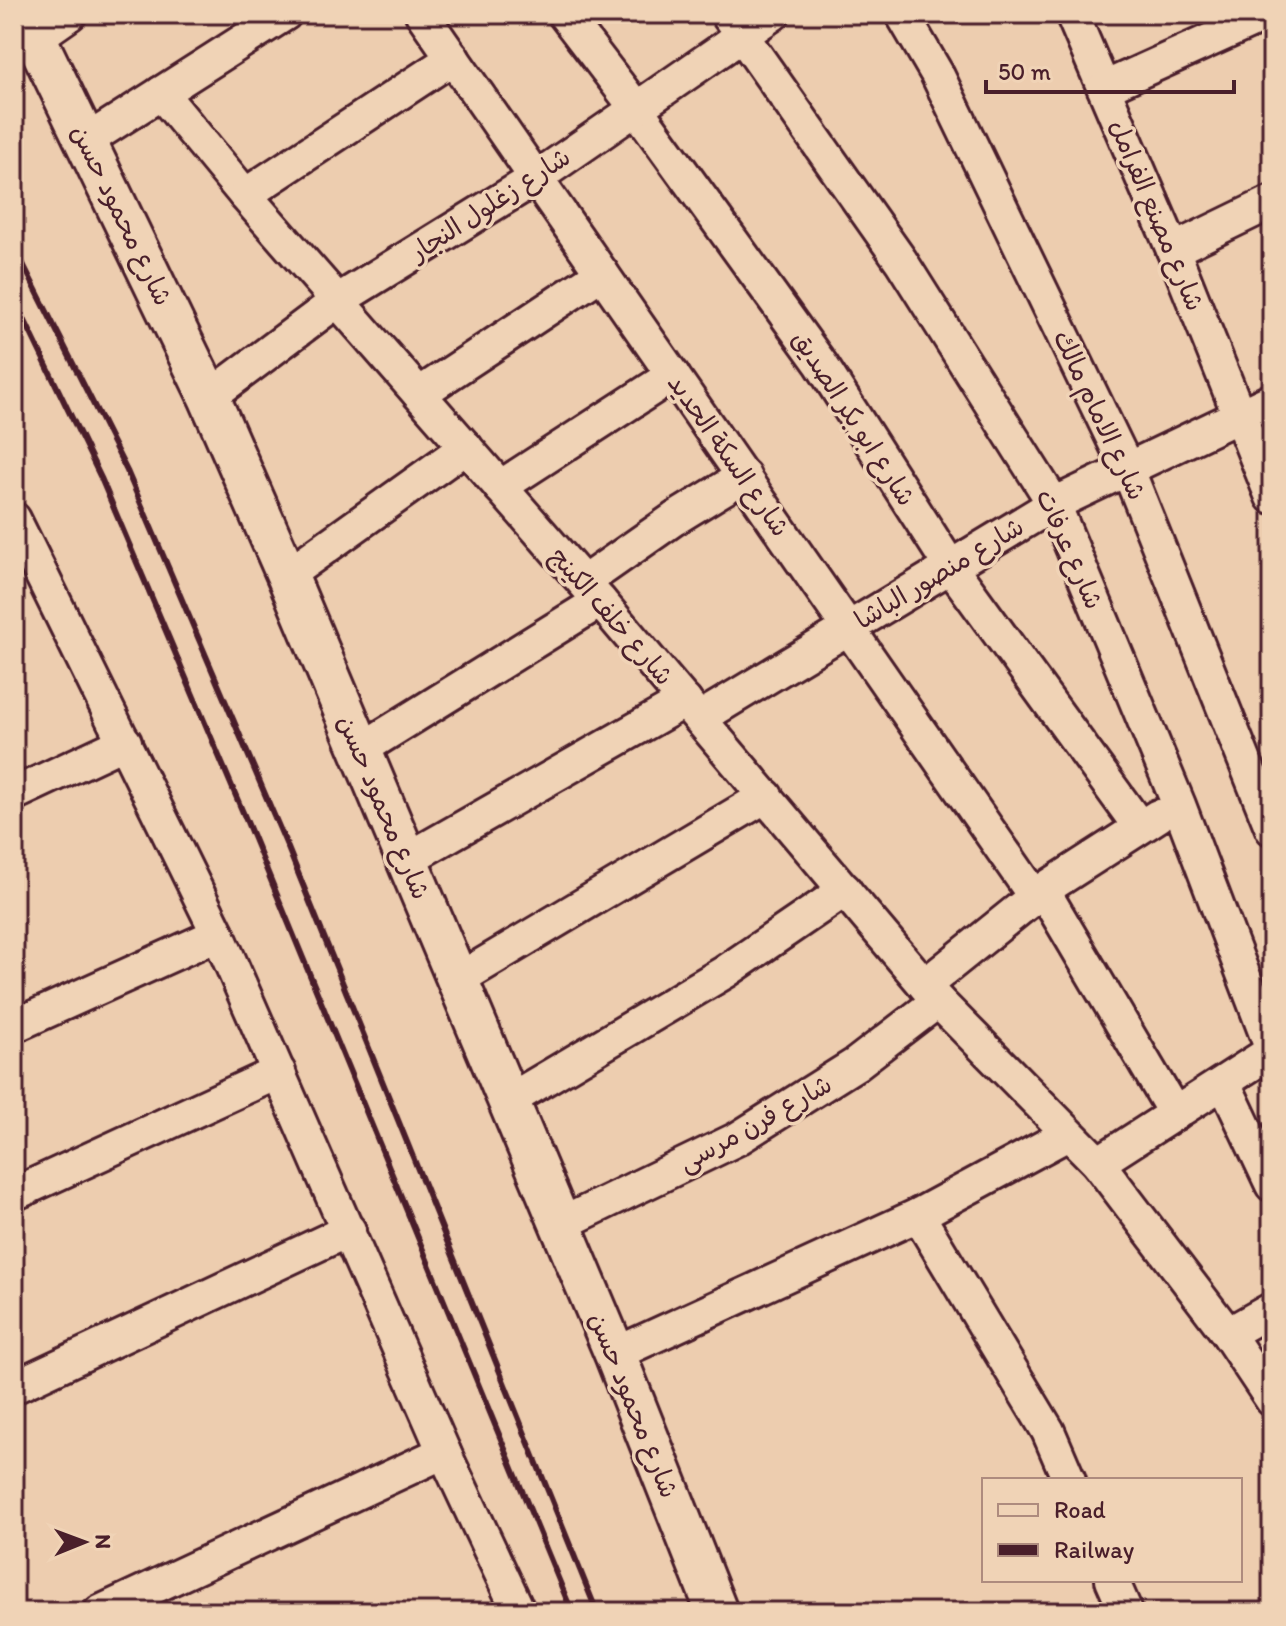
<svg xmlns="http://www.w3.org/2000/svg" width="1286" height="1626" viewBox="0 0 1286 1626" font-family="Itim,'Playpen Sans Arabic',sans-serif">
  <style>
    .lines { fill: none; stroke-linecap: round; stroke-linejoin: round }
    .minor-casing { stroke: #4a1f2b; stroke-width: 38 }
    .tertiary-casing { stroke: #4a1f2b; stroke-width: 46 }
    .minor { stroke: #f0d3b6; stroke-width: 32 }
    .tertiary { stroke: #f0d3b6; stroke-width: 40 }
    .rail { stroke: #4a1f2b; stroke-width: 6 }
    .labels { text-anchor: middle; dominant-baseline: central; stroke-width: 7; stroke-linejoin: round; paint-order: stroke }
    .street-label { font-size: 26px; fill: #4a1f2b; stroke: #f0d3b6 }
  </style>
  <rect width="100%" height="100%" fill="#edcdaf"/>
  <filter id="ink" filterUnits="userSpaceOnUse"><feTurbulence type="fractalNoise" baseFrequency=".0125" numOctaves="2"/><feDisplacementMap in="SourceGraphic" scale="16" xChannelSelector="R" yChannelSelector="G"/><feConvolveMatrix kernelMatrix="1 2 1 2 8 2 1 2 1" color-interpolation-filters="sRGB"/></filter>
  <g filter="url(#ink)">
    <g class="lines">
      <defs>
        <g id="minor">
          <polyline points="422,14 1035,897"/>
          <polyline points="564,14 636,108 782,310 821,364 950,566 1139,826"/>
          <polyline points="727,14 901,261 1054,504 1179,805 1272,1050"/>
          <polyline points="902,14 937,74 1128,470 1272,829"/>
          <polyline points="1072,14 1173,250 1272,497"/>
          <polyline points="37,37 70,14"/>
          <polyline points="1104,88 1268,14"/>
          <polyline points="161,93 245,195 600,601 938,1001 1098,1163 1228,1334 1272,1400"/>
          <polyline points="86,141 285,14"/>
          <polyline points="245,195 453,58"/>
          <polyline points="1173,250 1272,202"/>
          <polyline points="419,394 602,273"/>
          <polyline points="209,397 337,301 536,178 773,14"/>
          <polyline points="500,487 673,375"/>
          <polyline points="14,519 218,934 444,1452 519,1612"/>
          <polyline points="287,575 466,447"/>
          <polyline points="584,582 674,519 744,476"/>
          <polyline points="700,718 1054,504 1272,400"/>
          <polyline points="360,750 600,601"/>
          <polyline points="14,794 125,742"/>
          <polyline points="406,860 685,701"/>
          <polyline points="1043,890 1175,1114"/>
          <polyline points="457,980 766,796"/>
          <polyline points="925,985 1043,890 1158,816"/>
          <polyline points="14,1026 218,934"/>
          <polyline points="1224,1083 1272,1185"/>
          <polyline points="508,1101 725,972 845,890"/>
          <polyline points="1098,1163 1272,1051"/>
          <polyline points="14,1194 279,1072"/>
          <polyline points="918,1215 1048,1431 1069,1480"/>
          <polyline points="559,1225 737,1139 856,1064 938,1001"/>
          <polyline points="1228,1334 1272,1309"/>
          <polyline points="615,1354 918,1215 1068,1134"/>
          <polyline points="14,1387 349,1230"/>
          <polyline points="1112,1580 1126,1612"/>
          <polyline points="100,1612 444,1452"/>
        </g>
        <polyline id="tertiary" points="24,14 209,397 287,575 615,1354 717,1612"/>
      </defs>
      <use href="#minor" class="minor-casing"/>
      <use href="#tertiary" class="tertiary-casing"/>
      <use href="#minor" class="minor"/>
      <use href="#tertiary" class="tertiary"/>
      <g class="rail">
        <polyline points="14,246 127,471 288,848 597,1612"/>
        <polyline points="14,298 101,478 247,822 572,1612"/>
      </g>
    </g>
  </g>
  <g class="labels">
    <g class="street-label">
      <text transform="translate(490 204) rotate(-33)">شارع زغلول النجار</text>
      <text transform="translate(122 215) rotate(64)">شارع محمود حسن</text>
      <text transform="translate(1157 215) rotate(67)">شارع مصنع الفرامل</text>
      <text transform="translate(1100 415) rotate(65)">شارع الامام مالك</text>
      <text transform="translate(854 418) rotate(57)">شارع ابو بكر الصديق</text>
      <text transform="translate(729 455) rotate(55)">شارع السكة الحديد</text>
      <text transform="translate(1070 549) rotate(66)">شارع عرفات</text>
      <text transform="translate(939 573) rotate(-31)">شارع منصور الباشا</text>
      <text transform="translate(612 616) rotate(49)">شارع خلف الكينج</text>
      <text transform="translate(384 807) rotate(67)">شارع محمود حسن</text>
      <text transform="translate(755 1123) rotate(-29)">شارع فرن مرسى</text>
      <text transform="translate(634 1405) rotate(68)">شارع محمود حسن</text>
    </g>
  </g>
  <rect width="1286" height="1626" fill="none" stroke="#f0d3b6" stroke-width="48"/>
  <rect x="24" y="24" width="1238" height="1578" fill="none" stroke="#4a1f2b" stroke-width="3" filter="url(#ink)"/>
  <rect x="982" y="1478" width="260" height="104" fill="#f0d3b6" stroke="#ae8b7e" stroke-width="2"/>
  <rect x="998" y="1504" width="40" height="12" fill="#f0d3b6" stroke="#ae8b7e" stroke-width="2"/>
  <text x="1054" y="1518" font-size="24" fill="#4a1f2b">Road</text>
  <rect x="998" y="1544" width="40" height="12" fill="#4a1f2b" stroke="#ae8b7e" stroke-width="2"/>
  <text x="1054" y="1558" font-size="24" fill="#4a1f2b">Railway</text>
  <g transform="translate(84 1542) rotate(89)" stroke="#f0d3b6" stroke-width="6" paint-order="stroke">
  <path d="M0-6L14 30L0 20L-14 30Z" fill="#4a1f2b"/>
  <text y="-12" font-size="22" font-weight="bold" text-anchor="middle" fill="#4a1f2b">N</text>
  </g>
  <path d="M986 80v12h248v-12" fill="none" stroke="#4a1f2b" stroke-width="4"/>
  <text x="998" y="80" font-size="24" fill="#4a1f2b" stroke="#f0d3b6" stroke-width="6" paint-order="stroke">50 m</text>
</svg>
